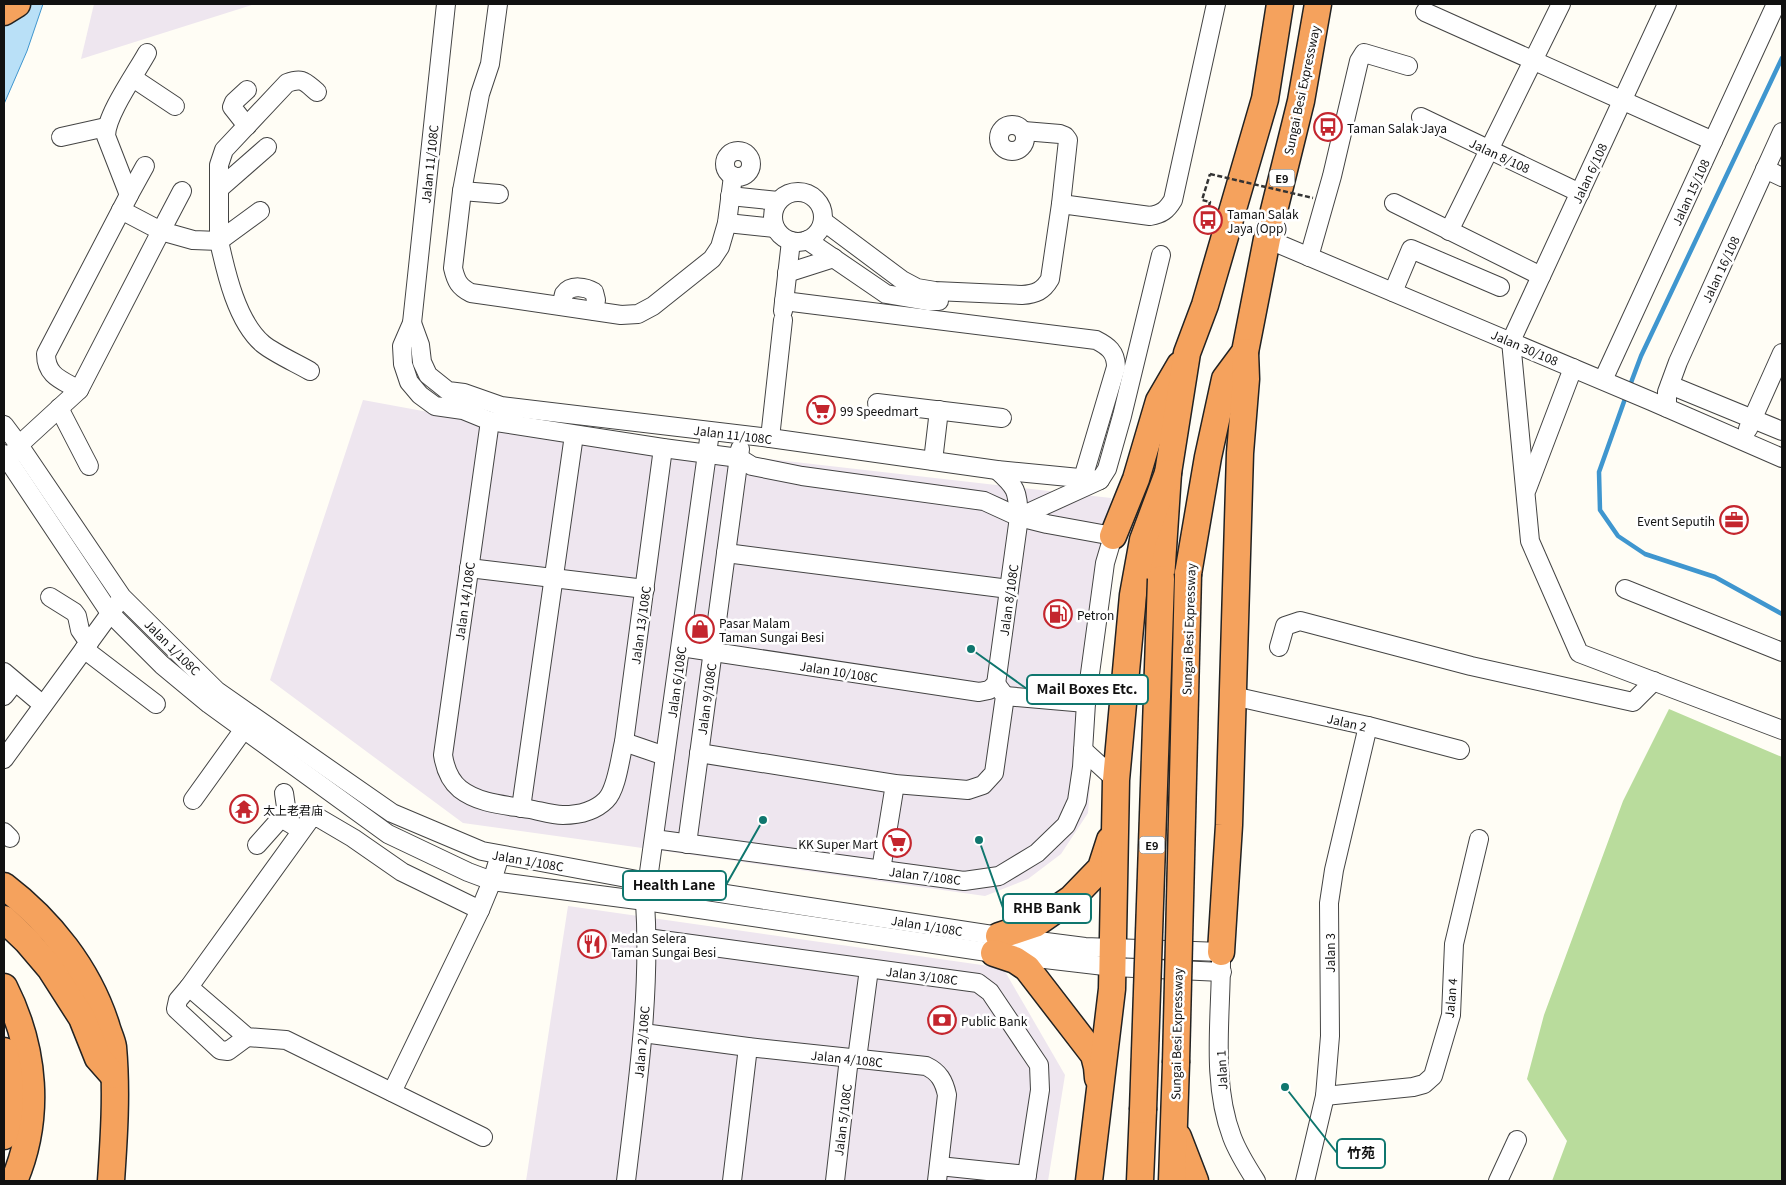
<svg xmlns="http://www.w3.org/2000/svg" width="1786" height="1185" viewBox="0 0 1786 1185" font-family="Georgia,'Noto Sans SC',serif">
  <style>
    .industrial { fill: #eee6ef }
    .forest { fill: #b9dc9c }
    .water { fill: #b9e0f7; stroke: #3f96cf }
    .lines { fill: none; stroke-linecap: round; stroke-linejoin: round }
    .stream { stroke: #3f96cf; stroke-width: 4.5 }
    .minor-casing { stroke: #444; stroke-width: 20 }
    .highway-casing { stroke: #222; stroke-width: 29 }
    .path { stroke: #333; stroke-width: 2.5; stroke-dasharray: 5 2.5; stroke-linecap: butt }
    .minor { stroke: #fff; stroke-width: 18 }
    .highway { stroke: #f5a25d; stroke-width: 26 }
    .highway-bridge-casing { stroke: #222; stroke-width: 29; stroke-linecap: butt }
    .path-bridge { stroke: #333; stroke-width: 2.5; stroke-dasharray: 5 2.5; stroke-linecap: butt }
    .highway-bridge { stroke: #f5a25d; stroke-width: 26 }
    .labels { text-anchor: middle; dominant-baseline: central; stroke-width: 5; stroke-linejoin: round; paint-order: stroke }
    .shield { fill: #fff; stroke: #585858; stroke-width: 1 }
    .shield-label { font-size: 11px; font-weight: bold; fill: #111 }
    .street-label { font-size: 12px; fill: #111; stroke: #fff }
    .poi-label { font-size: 12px; fill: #111; stroke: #fff; text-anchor: start }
    .leader { fill: none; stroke: #0f766e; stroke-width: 2 }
    .callout-dot { fill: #0f766e; stroke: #fff; stroke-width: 2 }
    .callout { fill: #fff; stroke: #0f766e; stroke-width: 2 }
    .callout-label { font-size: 14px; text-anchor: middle; font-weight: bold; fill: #111 }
  </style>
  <rect width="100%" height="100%" fill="#fffdf5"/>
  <g class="industrial">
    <polygon points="94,4 255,4 81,59"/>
    <polygon points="363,400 439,414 498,428 1111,498 1088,813 1061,854 1028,879 985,896 463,823 270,680"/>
    <polygon points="568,906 1003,968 1065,1075 1048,1181 526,1181"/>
  </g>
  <polygon class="forest" points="1669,709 1782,757 1782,1181 1552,1181 1567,1141 1527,1079 1544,1015 1623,801"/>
  <polygon class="water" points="4,4 43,4 27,51 4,104"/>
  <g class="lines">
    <g class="stream">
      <polyline points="1629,388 1641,356 1782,58"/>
      <polyline points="1626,396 1599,472 1600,510 1618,536 1645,554 1715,577 1782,614"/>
    </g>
    <defs>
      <g id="minor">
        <polyline points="446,4 412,323 402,346 403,364 409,382 420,395 435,406 463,410 490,421 663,448 739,458 752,466 802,476 984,501 1019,517 1047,524 1113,536 1105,563 1086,703 1082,767 1077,801 1066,825 1037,853 999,876 964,881 654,839"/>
        <path d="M498 4 490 64 480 94 462 191 453 268C456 281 459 287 471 293L621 315 638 314 653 306 712 259 720 247 727 223 733 176"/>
        <polyline points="1667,4 1511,341 1530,541 1579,653 1782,730"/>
        <polyline points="1425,12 1713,141"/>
        <polyline points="133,78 175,106"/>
        <polyline points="1421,117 1580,193"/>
        <circle cx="1012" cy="138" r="13"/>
        <polyline points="247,126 232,107 234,102 247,90"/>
        <polyline points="1024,131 1060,134 1065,136 1068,140 1061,204"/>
        <polyline points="61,137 106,127"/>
        <circle cx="738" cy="164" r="13"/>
        <polyline points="1765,169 1782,177"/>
        <polyline points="219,189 267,147"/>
        <path d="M182 191 161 231 193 240 219 241C226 273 237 322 263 344 274 353 296 363 310 371"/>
        <polyline points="462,191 499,194"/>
        <circle cx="798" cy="217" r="25"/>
        <polyline points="129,195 145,166"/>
        <polyline points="730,196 778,201"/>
        <polyline points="1394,203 1541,276"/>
        <path d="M823 221 902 280 917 288 935 291 1022 295C1036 294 1043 291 1050 279L1061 204 1150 216C1162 214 1167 210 1173 200L1216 4"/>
        <polyline points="727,223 775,228"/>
        <polyline points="1449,231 1561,4"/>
        <polyline points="1267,239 1651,401 1782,458"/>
        <polyline points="807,240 886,294 927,301 939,301"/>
        <path d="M219 241V165L224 150 287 83C303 77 305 82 317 92"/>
        <polyline points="219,241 260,211"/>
        <polyline points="1309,257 1332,176 1359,61 1364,53 1408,66"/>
        <polyline points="787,273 834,258"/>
        <polyline points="1393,292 1411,249 1500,287"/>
        <path d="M784 301 1096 340C1108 346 1116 352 1116 367L1083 478"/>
        <path d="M562 306C562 303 563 297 564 294 571 284 586 287 594 292L596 300 594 311"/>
        <polyline points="783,311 791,241"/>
        <polyline points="412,323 420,345 422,362 428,375 448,391 464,393 501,406 770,438 997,470 1100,480"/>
        <polyline points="1603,380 1776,4"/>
        <polyline points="1670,385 1782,431"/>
        <path d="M79 390C62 380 46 376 46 354L129 195 106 136C106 115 136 73 147 53"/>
        <polyline points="877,403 1002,418"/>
        <polyline points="59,408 89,466"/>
        <polyline points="1667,408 1667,392 1678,362 1782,132"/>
        <path d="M490 421 443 755C445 768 449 780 460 789 479 804 506 805 529 809 540 811 552 815 563 815 578 815 595 811 606 800 617 789 620 758 624 742L663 448"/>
        <path d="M4 425 19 445 122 597 217 691 392 813 482 851 648 882 999 936 1085 947 1221 952C1222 1012 1210 1079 1232 1137 1238 1153 1247 1167 1256 1181"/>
        <polyline points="1748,429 1782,353"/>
        <polyline points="770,438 783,320"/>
        <polyline points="13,453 19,445 79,390 161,231 121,210"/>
        <polyline points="4,454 110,613 162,665 209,704 388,834 468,872 492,881 645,901 994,953 1113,967 1222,972"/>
        <polyline points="933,461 939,410"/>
        <polyline points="1100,480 1107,469 1122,416 1161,255"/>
        <polyline points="1527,489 1573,368"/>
        <polyline points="1019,517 1098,481"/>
        <polyline points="726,553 1009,589"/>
        <polyline points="469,568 645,589"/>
        <polyline points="1625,589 1782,652"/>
        <polyline points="50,597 74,612 77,616 80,630 89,643"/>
        <polyline points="681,647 979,692 989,690 996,684"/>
        <polyline points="1279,647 1285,626 1300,621 1471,666 1633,702 1654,681"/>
        <polyline points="84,649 156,704"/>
        <polyline points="4,672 43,705"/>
        <path d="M996 684 1019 517C1017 490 1017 488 997 470"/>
        <polyline points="4,696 15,682"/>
        <polyline points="1005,696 1086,703"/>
        <polyline points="1233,696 1368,726 1460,750"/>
        <polyline points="624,742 665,756"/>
        <polyline points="1083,750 1116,780"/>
        <polyline points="699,753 895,784 968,790 983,785 994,773 1005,696 996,684"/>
        <polyline points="4,759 117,604"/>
        <polyline points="193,800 244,729"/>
        <polyline points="521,808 574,435"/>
        <polyline points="281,818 286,807 284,793"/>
        <polyline points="4,832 10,838"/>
        <polyline points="687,844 740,449"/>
        <polyline points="257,845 281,818 301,830"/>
        <polyline points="881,870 895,784"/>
        <polyline points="480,910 402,872 353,838 319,818 311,818 189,987 247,1037 286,1040 483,1137"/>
        <polyline points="647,938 978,983 990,992 1039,1065 1040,1090 1026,1181"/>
        <polyline points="189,987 178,1000 176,1009 220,1050 228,1051 247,1037"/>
        <path d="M643 1033 748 1047 926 1066C939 1072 944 1081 947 1095L937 1181"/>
        <polyline points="857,1059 869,969"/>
        <polyline points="392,1092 480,910 492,881 500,855"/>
        <polyline points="1325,1096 1413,1087 1424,1084 1433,1076 1451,1015 1454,944 1479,839"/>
        <polyline points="939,1166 1027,1175"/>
        <path d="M626 1181C637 1088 651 995 645 901L710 432"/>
        <polyline points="732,1181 748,1047"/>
        <polyline points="835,1181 849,1058"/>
        <polyline points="1305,1181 1325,1096 1330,1036 1329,903 1334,870 1368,726"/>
        <polyline points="1498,1181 1517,1140"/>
      </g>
      <g id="highway">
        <polyline points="4,12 17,4"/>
        <polyline points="1113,536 1136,479 1159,401 1180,365"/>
        <polyline points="1188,574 1208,457 1225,379 1245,352 1267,239 1301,101 1318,4"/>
        <polyline points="1161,579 1168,473 1187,353 1205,305 1265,99 1280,4"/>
        <path d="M4 886C50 921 88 969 106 1025 108 1033 112 1040 113 1047 117 1092 114 1137 111 1181"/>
        <polyline points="4,919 27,941 50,968 82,1018 98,1058 113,1075"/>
        <polyline points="999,936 1035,924 1071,899 1101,868 1110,840"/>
        <polyline points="1221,952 1229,825 1240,453 1246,379 1245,352"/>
        <polyline points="994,953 1015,960 1027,968 1094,1055 1097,1067 1098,1078"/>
        <path d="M4 987C35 1048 41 1118 14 1181"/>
        <path d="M4 1051C12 1078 12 1110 4 1136"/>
        <polyline points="1178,1137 1195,1181"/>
        <polyline points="1089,1181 1112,989 1116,780 1133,595 1143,540 1168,473"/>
        <polyline points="1140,1181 1143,1110"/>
        <polyline points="1172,1181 1176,1063"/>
      </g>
    </defs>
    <use href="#minor" class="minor-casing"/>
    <use href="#highway" class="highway-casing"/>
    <polyline class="path" points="1207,214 1210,202 1202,200 1210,174"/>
    <use href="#minor" class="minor"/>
    <use href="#highway" class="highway"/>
    <defs>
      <g id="highway-bridge">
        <polyline points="1176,1063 1188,574"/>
        <polyline points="1143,1110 1161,579"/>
      </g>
    </defs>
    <use href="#highway-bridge" class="highway-bridge-casing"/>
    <polyline class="path-bridge" points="1210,174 1313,198"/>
    <use href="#highway-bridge" class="highway-bridge"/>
  </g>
  <defs>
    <symbol id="bus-ring" viewBox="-11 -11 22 22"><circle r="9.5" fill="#fff" stroke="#c4262e" stroke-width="1.5"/><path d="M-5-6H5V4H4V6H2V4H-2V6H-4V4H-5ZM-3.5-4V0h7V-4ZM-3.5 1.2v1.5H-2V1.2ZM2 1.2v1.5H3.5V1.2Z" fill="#c4262e"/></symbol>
    <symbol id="supermarket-ring" viewBox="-11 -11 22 22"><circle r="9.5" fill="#fff" stroke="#c4262e" stroke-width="1.5"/><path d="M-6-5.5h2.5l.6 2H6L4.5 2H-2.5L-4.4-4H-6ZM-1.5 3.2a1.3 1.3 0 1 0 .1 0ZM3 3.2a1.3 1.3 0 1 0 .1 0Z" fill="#c4262e"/></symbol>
    <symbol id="office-ring" viewBox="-11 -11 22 22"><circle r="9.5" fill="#fff" stroke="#c4262e" stroke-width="1.5"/><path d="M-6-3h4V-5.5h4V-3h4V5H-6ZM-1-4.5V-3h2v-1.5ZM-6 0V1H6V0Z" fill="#c4262e"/></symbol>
    <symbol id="fuel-ring" viewBox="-11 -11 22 22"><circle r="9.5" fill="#fff" stroke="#c4262e" stroke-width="1.5"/><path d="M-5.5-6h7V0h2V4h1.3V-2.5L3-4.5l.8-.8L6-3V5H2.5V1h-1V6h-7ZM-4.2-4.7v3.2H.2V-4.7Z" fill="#c4262e"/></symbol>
    <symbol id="shop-ring" viewBox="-11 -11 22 22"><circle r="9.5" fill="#fff" stroke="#c4262e" stroke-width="1.5"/><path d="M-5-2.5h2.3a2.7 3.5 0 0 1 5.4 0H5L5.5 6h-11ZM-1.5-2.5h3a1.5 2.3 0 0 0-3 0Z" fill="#c4262e"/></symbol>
    <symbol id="temple-ring" viewBox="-11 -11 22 22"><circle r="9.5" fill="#fff" stroke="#c4262e" stroke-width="1.5"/><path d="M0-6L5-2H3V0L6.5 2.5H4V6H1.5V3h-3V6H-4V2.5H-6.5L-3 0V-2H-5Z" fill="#c4262e"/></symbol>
    <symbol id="restaurant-ring" viewBox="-11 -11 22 22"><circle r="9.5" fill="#fff" stroke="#c4262e" stroke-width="1.5"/><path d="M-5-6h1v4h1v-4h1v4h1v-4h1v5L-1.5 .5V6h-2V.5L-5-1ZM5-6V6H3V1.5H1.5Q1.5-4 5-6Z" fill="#c4262e"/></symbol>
    <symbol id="bank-ring" viewBox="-11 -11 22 22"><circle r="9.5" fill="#fff" stroke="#c4262e" stroke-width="1.5"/><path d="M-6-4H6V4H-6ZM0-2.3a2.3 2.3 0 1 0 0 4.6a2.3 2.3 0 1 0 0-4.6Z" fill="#c4262e"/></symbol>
  </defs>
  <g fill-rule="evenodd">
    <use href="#bus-ring" x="1312" y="111" width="32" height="32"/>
    <use href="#bus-ring" x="1192" y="204" width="32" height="32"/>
    <use href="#supermarket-ring" x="805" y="394" width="32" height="32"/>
    <use href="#office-ring" x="1718" y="504" width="32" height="32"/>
    <use href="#fuel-ring" x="1042" y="598" width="32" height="32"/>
    <use href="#shop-ring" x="684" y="613" width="32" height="32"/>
    <use href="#temple-ring" x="228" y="793" width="32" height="32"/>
    <use href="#supermarket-ring" x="881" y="827" width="32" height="32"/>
    <use href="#restaurant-ring" x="576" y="928" width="32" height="32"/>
    <use href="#bank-ring" x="926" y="1004" width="32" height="32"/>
  </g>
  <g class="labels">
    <g class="shield">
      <rect x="1269.5" y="169.5" width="25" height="17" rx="4"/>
      <rect x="1139.5" y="836.5" width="25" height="17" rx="4"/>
    </g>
    <g class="shield-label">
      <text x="1282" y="178">E9</text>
      <text x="1152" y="845">E9</text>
    </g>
    <g class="street-label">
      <text transform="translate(1301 90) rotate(-78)">Sungai Besi Expressway</text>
      <text transform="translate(1500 155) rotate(25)">Jalan 8/108</text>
      <text transform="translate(429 164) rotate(-84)">Jalan 11/108C</text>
      <text transform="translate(1589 173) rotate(-65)">Jalan 6/108</text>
      <text transform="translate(1690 192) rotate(-65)">Jalan 15/108</text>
      <text transform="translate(1720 269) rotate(-65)">Jalan 16/108</text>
      <text transform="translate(1525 347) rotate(23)">Jalan 30/108</text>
      <text transform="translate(733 434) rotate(7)">Jalan 11/108C</text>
      <text transform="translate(1008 600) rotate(-82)">Jalan 8/108C</text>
      <text transform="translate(464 601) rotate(-82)">Jalan 14/108C</text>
      <text transform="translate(640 625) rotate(-82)">Jalan 13/108C</text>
      <text transform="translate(1188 629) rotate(-88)">Sungai Besi Expressway</text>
      <text transform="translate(173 647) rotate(45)">Jalan 1/108C</text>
      <text transform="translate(839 671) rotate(9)">Jalan 10/108C</text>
      <text transform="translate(676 682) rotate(-82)">Jalan 6/108C</text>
      <text transform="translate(706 699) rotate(-82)">Jalan 9/108C</text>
      <text transform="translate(1347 722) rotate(13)">Jalan 2</text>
      <text transform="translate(528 860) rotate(10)">Jalan 1/108C</text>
      <text transform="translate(925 875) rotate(7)">Jalan 7/108C</text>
      <text transform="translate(927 925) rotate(9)">Jalan 1/108C</text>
      <text transform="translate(1329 953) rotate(-90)">Jalan 3</text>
      <text transform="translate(922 975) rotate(7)">Jalan 3/108C</text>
      <text transform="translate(1450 998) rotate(-85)">Jalan 4</text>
      <text transform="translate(1176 1034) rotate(-89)">Sungai Besi Expressway</text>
      <text transform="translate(641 1042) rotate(-85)">Jalan 2/108C</text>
      <text transform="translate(847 1058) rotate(6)">Jalan 4/108C</text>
      <text transform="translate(1221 1070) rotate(-93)">Jalan 1</text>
      <text transform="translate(842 1120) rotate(-83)">Jalan 5/108C</text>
    </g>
    <g class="poi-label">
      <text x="1347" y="127">Taman Salak Jaya</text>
      <text x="1227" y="213">Taman Salak<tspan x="1227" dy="14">Jaya (Opp)</tspan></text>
      <text x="840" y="410">99 Speedmart</text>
      <text x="1715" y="520" text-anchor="end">Event Seputih</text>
      <text x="1077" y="614">Petron</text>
      <text x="719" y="622">Pasar Malam<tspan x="719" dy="14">Taman Sungai Besi</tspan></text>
      <text x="263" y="809">太上老君庙</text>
      <text x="878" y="843" text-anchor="end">KK Super Mart</text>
      <text x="611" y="937">Medan Selera<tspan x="611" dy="14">Taman Sungai Besi</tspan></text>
      <text x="961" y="1020">Public Bank</text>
    </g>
  </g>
  <path class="leader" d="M971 649L1027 689M763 820L726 885M979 840L1003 908M1285 1087L1337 1153"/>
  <g class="callout-dot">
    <circle cx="971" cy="649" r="5"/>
    <circle cx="763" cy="820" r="5"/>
    <circle cx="979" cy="840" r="5"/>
    <circle cx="1285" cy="1087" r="5"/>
  </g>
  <g class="callout">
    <rect x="1027" y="675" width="121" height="29" rx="5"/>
    <rect x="623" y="871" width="103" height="29" rx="5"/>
    <rect x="1003" y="894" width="88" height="29" rx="5"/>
    <rect x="1337" y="1139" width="48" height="29" rx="5"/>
  </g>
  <g class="callout-label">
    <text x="1087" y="694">Mail Boxes Etc.</text>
    <text x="674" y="890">Health Lane</text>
    <text x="1047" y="913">RHB Bank</text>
    <text x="1361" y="1158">竹苑</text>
  </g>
  <rect width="1786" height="1185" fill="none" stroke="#111111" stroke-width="10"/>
</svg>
